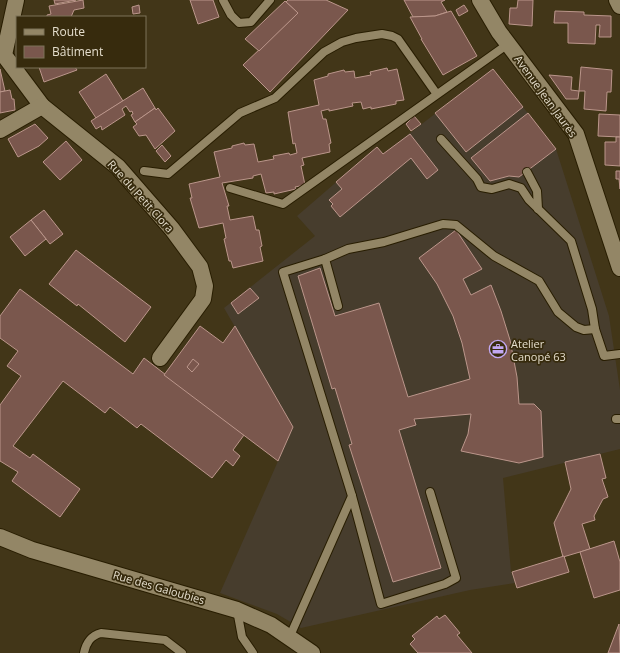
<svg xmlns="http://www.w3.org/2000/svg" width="620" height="653" viewBox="0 0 620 653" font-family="'Open Sans',sans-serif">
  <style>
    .education { fill: #473d2d }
    .building { fill: #7a574d; stroke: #bb968b }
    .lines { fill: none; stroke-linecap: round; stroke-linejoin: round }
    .service-casing { stroke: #281d00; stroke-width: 10 }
    .minor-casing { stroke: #281d00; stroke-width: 18 }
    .service { stroke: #938666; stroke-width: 8 }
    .minor { stroke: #938666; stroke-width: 16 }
    .labels { text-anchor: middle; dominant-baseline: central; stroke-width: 3.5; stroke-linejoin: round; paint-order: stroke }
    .street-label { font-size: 11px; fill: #e4ddcc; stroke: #372b0d }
    .poi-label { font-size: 11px; fill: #e4ddcc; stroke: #372b0d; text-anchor: start }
  </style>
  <rect width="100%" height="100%" fill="#423618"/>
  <polygon class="education" points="493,69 556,149 609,316 620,390 620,449 503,478 511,572 515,583 470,590 301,628 277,614 220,593 293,427 224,308 315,236 297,216 377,147 383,154"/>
  <g class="building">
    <polygon points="54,0 76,0 55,4"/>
    <polygon points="83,0 84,8 74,10 71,17 47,17 47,15 51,14 49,6"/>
    <polygon points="190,0 213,0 219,17 198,24"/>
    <polygon points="288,0 326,0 348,10 270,92 243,65 298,13 286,2"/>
    <polygon points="404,0 445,0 441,2 447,12 435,16 413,17"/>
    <polygon points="518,0 533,0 532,26 509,24 510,8 517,8"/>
    <polygon points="285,1 298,13 259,51 245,39"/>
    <polygon points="139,5 140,13 133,14 132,7"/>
    <polygon points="464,5 468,11 459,16 456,10"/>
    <polygon points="451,11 477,56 443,75 421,39 422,39 410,17 435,16"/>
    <polygon points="555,11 584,12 584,15 611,16 611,37 599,37 600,25 596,25 595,44 568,43 568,23 554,23"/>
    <polygon points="39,67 75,67 77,70 44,82"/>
    <polygon points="581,67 612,70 611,92 607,92 606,111 584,109 585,91 579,91"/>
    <polygon points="387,68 388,71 397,69 404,100 396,101 396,104 371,109 371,107 363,109 361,102 352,103 353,106 329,111 329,109 321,111 323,119 326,119 331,143 329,144 330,152 302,158 304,165 301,166 305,185 295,187 296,189 274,194 274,192 266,193 261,174 253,176 253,178 222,183 229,206 227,206 230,220 253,216 256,230 259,230 262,246 260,247 263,261 233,268 231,261 229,261 224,239 226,238 223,223 199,228 190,198 192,198 189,184 220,177 214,152 232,148 232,146 244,143 245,145 254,144 258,162 274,159 273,156 289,153 290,155 297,153 295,143 293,144 288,112 319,105 314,80 328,76 328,74 344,70 345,72 354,71 355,78 371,75 370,72"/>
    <polygon points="0,69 5,91 0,92"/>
    <polygon points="493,69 523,107 466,152 435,113"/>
    <polygon points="106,74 123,101 96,118 79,92"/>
    <polygon points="549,75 572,77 571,90 579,91 578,99 566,99"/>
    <polygon points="143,88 155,108 135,122 131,115 133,114 132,111 130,112 126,106 122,109 125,115 102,130 101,126 96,129 91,121"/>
    <polygon points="10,90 12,99 14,99 15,110 0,113 0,92"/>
    <polygon points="155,108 156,110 158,108 175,131 155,149 146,135 139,136 133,127 137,124 135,122"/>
    <polygon points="528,113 556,149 519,177 509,176 490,181 471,158"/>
    <polygon points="599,114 620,115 620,137 598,136"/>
    <polygon points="414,116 421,124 411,131 406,124"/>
    <polygon points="35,124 48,138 39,146 18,157 8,139"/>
    <polygon points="410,134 438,170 427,179 411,158 340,217 331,206 333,204 329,200 342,189 336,182 377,147 383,154"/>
    <polygon points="616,137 620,137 620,166 605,165 605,142 616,142"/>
    <polygon points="66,141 82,160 60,180 43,162"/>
    <polygon points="162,145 171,156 165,162 156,151"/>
    <polygon points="616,171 620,171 620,189 619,179 616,179"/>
    <polygon points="44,210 63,234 50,244 31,220"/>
    <polygon points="31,220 46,239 25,256 10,237"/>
    <polygon points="456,230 482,269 463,279 471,295 491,285 501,311 510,340 517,377 519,404 534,404 541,411 543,457 519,463 461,451 468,434 471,414 414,419 416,425 399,430 441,568 393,582 349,445 352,444 335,388 332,389 298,276 320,268 335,316 379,303 408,397 470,379 462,343 453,316 437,284 419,258"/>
    <polygon points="76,250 151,307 125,342 78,304 77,306 49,284"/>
    <polygon points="250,288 259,298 238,314 231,303"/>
    <polygon points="20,289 133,374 144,358 244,435 233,450 240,456 233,466 226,460 212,478 141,424 137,428 110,407 105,413 63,381 13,446 30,458 33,454 80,489 60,517 12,481 18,472 0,461 0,405 21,376 7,366 18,351 0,338 0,316"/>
    <polygon points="200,326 223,343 235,326 293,427 278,461 164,375"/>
    <polygon points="193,359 199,364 192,372 187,367"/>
    <polygon points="600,454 606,478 602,479 608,497 603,499 594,516 595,520 582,524 590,549 563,557 554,523 571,489 565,462"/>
    <polygon points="614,541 620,562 620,590 594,598 580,552"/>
    <polygon points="564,556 569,572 517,588 512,572"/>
    <polygon points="445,615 460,633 457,635 472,653 418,653 410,644 415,639 412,636 437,616 439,619"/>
    <polygon points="619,624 620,653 608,653"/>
  </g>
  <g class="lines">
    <defs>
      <g id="service">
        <polyline points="223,0 231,15 239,23 251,22 270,0"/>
        <polyline points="441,139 477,179 481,187 492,189 509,184 521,188 529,200 571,241 592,309 595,329 604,356 620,354"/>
        <polyline points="144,171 168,174 240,113 275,98 324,52 342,42 356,38 382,34 392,36 398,39 436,93"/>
        <polyline points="527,172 537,191 538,209"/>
        <polyline points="230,188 283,204 508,44"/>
        <polyline points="325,259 348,249 384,242 443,224 456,225 494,256 539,281 558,312 576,327 584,330 595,329"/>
        <polyline points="616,419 620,419"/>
        <polyline points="352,496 381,604 445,584 456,578 430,492"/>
        <polyline points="237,610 242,637 253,653"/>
        <polyline points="290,636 352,496 283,272 325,259 338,306"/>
        <path d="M84 653C86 643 90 636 101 633L165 640 182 653"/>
      </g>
      <g id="minor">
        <polyline points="16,0 4,55 42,106 118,167 172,229 200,267 205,286 203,299 160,358"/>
        <polyline points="480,0 499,32 576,134 620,268"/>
        <polyline points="617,0 620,6"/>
        <polyline points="0,130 42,106"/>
        <polyline points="0,537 32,550 237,610 271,625 312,653"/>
      </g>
    </defs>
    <use href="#service" class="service-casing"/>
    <use href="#minor" class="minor-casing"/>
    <use href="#service" class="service"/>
    <use href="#minor" class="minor"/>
  </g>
  <defs>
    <symbol id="office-ring" viewBox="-11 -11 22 22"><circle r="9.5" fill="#372b0d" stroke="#c2a8f2" stroke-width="1.5"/><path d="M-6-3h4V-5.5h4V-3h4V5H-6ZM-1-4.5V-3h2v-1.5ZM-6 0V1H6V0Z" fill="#c2a8f2"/></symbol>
  </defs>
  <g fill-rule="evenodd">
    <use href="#office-ring" x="488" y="339" width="20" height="20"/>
  </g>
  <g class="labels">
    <g class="street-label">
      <text transform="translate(546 96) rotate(54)">Avenue Jean Jaurès</text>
      <text transform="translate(141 196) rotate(48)">Rue du Petit Clora</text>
      <text transform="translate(159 587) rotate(16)">Rue des Galoubies</text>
    </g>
    <g class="poi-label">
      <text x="511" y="343">Atelier<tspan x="511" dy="13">Canopé 63</tspan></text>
    </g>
  </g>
  <rect x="16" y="16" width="130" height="52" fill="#372b0d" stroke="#7c7259"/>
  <rect x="24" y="29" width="20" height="6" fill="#938666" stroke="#7c7259"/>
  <text x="52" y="36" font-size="12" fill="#e4ddcc">Route</text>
  <rect x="24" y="46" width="20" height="12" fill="#7a574d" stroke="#7c7259"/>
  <text x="52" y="56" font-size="12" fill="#e4ddcc">Bâtiment</text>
</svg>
